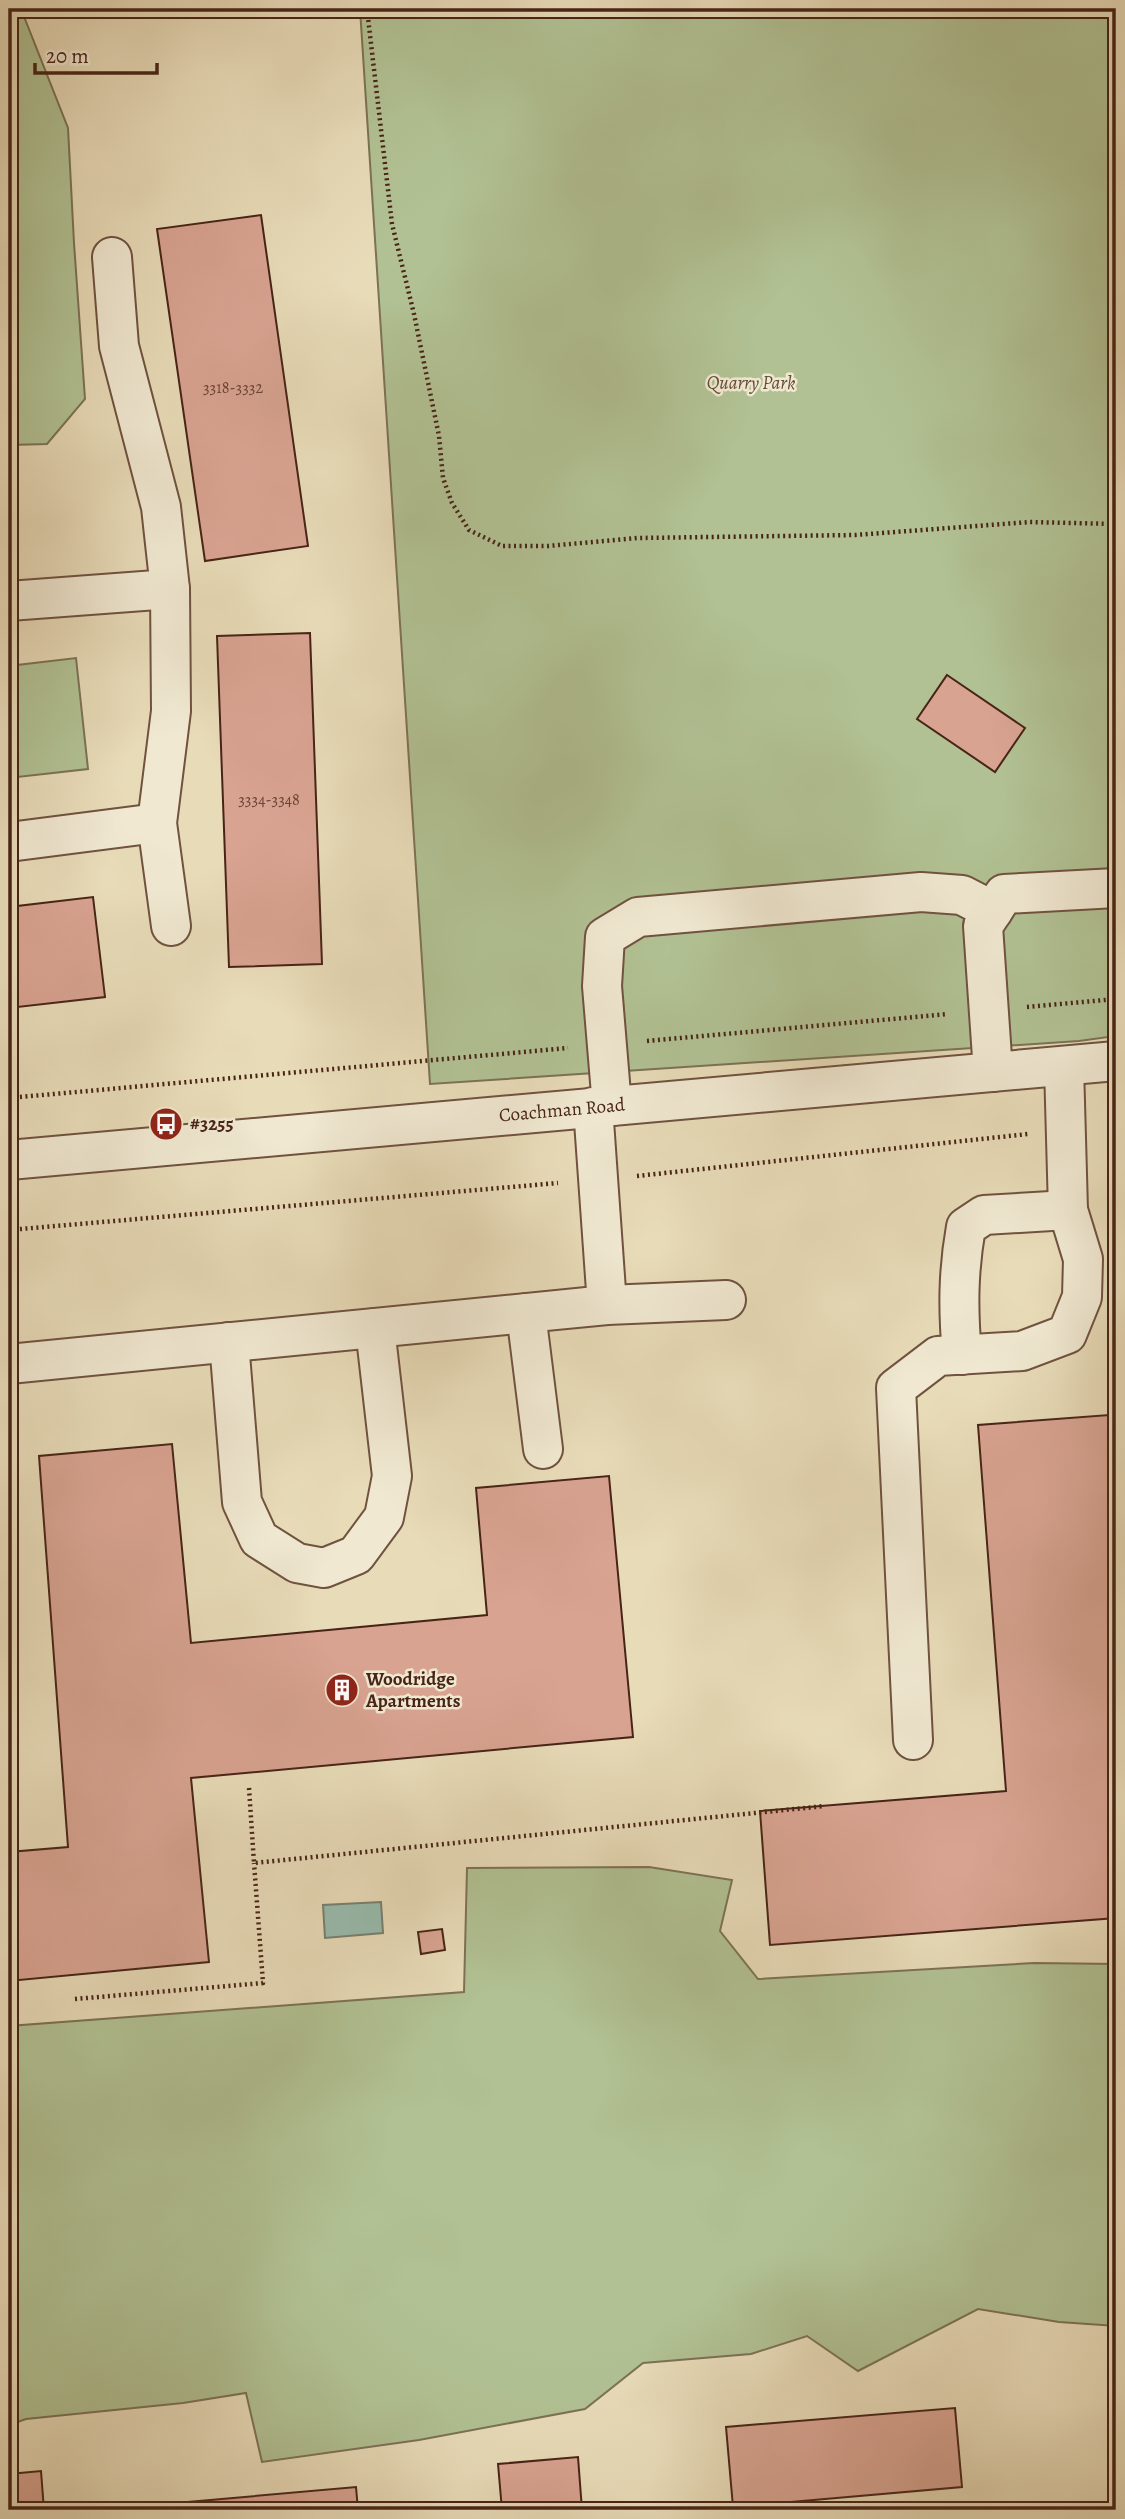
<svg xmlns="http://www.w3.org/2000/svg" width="1125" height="2519" viewBox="0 0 1125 2519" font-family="Alegreya,serif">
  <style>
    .green { fill: #b1c193; stroke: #7c7255; stroke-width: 2 }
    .water { fill: #97bbad; stroke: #777f71; stroke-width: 2 }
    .building { fill: #d8a391; stroke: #482417; stroke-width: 2 }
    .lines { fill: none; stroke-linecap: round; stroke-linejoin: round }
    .minor-casing { stroke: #70523f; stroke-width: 42 }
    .path { stroke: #482417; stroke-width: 4.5; stroke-dasharray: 2 3.5; stroke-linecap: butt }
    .minor { stroke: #f0e8d1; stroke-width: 38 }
    .labels { text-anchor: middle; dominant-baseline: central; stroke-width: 5; stroke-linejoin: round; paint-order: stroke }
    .number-label { font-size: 16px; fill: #6c4436 }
    .park-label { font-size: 19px; font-style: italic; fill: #624b36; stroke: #f0e8d1 }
    .street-label { font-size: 19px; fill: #482417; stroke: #f0e8d1 }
    .poi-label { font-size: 19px; font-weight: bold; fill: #482417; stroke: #f0e8d1; text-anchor: start }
  </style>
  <rect width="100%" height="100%" fill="#e8dbb8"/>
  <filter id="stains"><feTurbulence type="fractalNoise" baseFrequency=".00286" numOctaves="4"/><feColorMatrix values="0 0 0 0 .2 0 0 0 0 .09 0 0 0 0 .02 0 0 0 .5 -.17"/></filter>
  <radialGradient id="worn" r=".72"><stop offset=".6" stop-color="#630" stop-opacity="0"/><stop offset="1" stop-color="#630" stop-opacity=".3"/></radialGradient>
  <g class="green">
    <polygon points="9,9 21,9 68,128 74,243 85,399 47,444 9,445"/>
    <polygon points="360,9 1116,9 1116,1036 1079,1041 430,1084"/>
    <polygon points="76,658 88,769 9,778 9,666"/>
    <polygon points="649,1867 732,1880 720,1931 758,1979 1034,1963 1116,1964 1116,2326 1059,2322 978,2309 858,2371 807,2336 751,2354 643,2363 585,2409 419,2440 262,2462 246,2393 183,2403 26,2419 9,2425 9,2026 464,1992 467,1868"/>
  </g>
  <polygon class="water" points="381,1902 383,1933 325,1938 323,1905"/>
  <g class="building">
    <polygon points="261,215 308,546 205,561 157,229"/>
    <polygon points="310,633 322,964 229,967 217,636"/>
    <polygon points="947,675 1025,728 995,772 917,719"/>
    <polygon points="93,897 105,997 9,1008 9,907"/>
    <polygon points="1109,1415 1116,1510 1116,1918 770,1945 760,1811 1006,1791 978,1425"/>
    <polygon points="172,1444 191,1643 487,1615 476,1488 609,1476 633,1737 191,1778 209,1962 9,1981 9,1852 68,1847 39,1456"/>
    <polygon points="442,1929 445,1950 421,1954 418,1932"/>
    <polygon points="955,2408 962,2487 733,2507 726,2427"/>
    <polygon points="578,2457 582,2510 502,2510 498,2464"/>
    <polygon points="41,2471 44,2510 9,2510 9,2474"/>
    <polygon points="356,2487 358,2510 131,2510 131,2507"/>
  </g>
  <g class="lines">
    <defs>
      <g id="minor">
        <polyline points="112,257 119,346 161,507 170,589 171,711 157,823 171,926"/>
        <polyline points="9,601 170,589"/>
        <polyline points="9,842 157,823"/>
        <polyline points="993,1072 983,926 1004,894 1116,888"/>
        <polyline points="612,1106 602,986 605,937 638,917 921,892 962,895 993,911"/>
        <polyline points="593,1107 607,1305"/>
        <polyline points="9,1160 1116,1061"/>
        <polyline points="526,1313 543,1449"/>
        <polyline points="229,1342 242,1502 259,1539 297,1563 324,1568 356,1555 384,1517 392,1476 375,1328"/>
        <path d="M962 1355C958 1310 958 1272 966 1227L984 1215 1068 1210"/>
        <polyline points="9,1364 607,1305 726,1300"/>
        <polyline points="913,1740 896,1388 938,1356 1022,1351 1067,1334 1082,1297 1083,1259 1068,1210 1064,1066"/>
      </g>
    </defs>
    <use href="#minor" class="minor-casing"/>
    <g class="path">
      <polyline points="367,9 392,224 414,314 439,436 443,478 452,503 469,530 502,546 548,546 637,538 855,535 1030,522 1116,524"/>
      <polyline points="1027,1007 1116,999"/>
      <polyline points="647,1041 948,1014"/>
      <polyline points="9,1098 568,1048"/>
      <polyline points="637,1176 1028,1134"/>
      <polyline points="9,1230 558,1183"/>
      <polyline points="249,1788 254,1863 825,1806"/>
      <polyline points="75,1999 263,1983 254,1863"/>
    </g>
    <use href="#minor" class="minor"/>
  </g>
  <defs>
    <symbol id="bus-disc" viewBox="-11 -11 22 22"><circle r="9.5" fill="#8f2418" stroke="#f0e8d1"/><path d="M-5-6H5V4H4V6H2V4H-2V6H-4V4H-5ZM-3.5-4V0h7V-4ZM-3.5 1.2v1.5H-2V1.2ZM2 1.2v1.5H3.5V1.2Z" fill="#fff"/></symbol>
    <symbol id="building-disc" viewBox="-11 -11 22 22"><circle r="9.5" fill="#8f2418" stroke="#f0e8d1"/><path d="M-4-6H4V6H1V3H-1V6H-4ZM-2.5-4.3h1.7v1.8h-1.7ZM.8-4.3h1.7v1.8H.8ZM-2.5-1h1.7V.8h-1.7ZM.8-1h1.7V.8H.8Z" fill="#fff"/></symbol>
  </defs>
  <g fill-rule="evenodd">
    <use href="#bus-disc" x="147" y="1105" width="38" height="38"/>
    <use href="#building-disc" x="323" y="1671" width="38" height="38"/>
  </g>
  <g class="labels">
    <g class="number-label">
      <text x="233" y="388">3318-3332</text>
      <text x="269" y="800">3334-3348</text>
    </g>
    <g class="park-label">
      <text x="751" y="383">Quarry Park</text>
    </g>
    <g class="street-label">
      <text transform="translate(562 1110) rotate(-5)">Coachman Road</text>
    </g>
    <g class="poi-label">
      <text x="190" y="1124">#3255</text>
      <text x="366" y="1679">Woodridge<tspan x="366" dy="22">Apartments</tspan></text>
    </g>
  </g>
  <rect width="1125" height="2519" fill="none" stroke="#e8dbb8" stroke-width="35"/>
  <rect x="10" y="10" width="1104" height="2498" fill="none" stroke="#482417" stroke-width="3.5"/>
  <rect x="18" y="18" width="1090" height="2484" fill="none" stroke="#482417" stroke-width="2"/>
  <path d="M35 63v10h122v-10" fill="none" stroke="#482417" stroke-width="3.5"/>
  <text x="46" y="63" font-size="21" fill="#482417" stroke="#f0e8d1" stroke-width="5" paint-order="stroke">20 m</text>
  <rect width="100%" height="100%" filter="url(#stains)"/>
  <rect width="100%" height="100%" fill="url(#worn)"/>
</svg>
